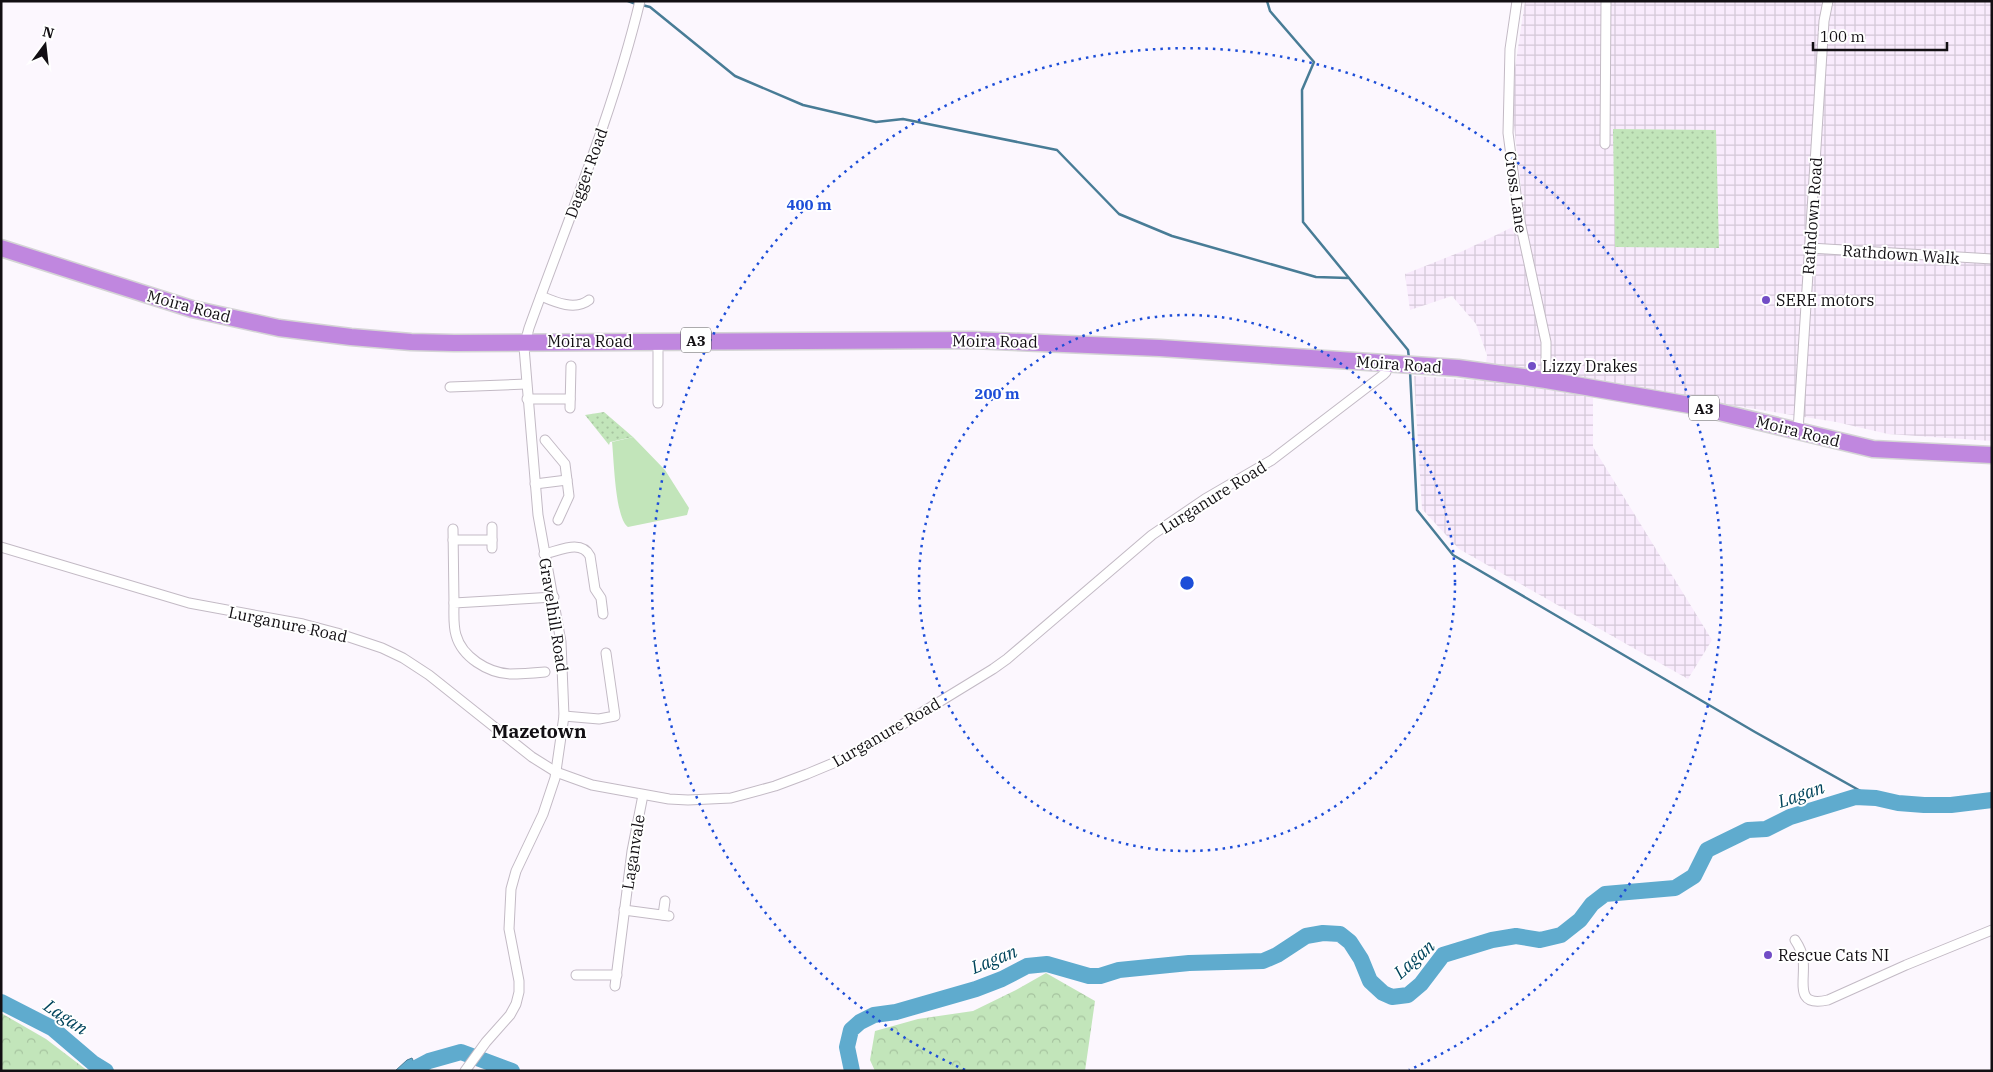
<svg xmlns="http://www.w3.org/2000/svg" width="1993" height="1072" viewBox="0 0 1993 1072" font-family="'IBM Plex Serif',serif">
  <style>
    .industrial { fill: url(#industrial-grid) }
    .grass { fill: url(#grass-dots) }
    .forest { fill: url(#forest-crowns) }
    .pitch { fill: #c2e5ba }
    .water { fill: #5fabce; stroke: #487c96 }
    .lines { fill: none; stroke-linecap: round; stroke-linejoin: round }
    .stream { stroke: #487c96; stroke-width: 2.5 }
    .river { stroke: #5fabce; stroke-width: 16 }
    .street-casing { stroke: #c3bac5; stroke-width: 11 }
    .highway-casing { stroke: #d4d4d5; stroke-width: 19 }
    .street { stroke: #fff; stroke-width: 9 }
    .highway { stroke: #c087df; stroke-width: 16 }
    .ring { fill: none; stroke: #1d4ed8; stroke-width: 2.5; stroke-dasharray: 2.5 5 }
    .poi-dot { fill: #724dc6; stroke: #fff; stroke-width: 2 }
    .labels { text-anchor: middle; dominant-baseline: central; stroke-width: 4; stroke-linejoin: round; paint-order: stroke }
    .shield { fill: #fff; stroke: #59575a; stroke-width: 1 }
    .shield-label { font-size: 15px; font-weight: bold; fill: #120f13 }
    .street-label { font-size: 16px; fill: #120f13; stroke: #fff }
    .poi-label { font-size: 16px; fill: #120f13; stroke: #fff; text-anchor: start }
    .water-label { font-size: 18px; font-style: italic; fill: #00445c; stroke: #fff }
    .quarter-label { font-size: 19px; font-weight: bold; fill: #120f13; stroke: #fff }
    .centre { fill: #1d4ed8; stroke: #fff; stroke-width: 2.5 }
    .ring-label { font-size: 15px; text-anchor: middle; font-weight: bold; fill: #1d4ed8; stroke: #fff; stroke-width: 4; stroke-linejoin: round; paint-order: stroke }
  </style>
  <defs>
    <pattern id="industrial-grid" width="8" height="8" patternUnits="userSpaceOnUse" patternTransform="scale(1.25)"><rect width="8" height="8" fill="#f9ebfd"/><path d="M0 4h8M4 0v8" fill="none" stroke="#d4c8d8"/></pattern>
    <pattern id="grass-dots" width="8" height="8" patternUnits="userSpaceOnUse" patternTransform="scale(1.25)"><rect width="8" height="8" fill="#c2e5ba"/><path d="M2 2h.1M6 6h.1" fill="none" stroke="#a6c39f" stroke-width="1.8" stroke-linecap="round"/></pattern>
    <pattern id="forest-crowns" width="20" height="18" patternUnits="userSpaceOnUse" patternTransform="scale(1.25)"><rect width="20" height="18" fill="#c2e5ba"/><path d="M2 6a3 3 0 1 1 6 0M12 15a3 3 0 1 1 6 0" fill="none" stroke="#a6c39f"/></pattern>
  </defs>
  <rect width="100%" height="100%" fill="#fcf7fe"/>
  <polygon class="industrial" points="1525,1 1992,1 1992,441 1888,434 1836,422 1593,383 1593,447 1712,640 1688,679 1459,549 1422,509 1414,376 1484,381 1487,355 1476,324 1452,296 1410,310 1405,274 1463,251 1525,221 1513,117 1515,68"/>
  <g class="grass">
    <polygon points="1613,129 1716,130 1719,248 1615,247"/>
    <polygon points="604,412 633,437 610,442 609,445 585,415"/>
  </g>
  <g class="forest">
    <polygon points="1046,973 1095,1001 1085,1071 875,1071 870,1060 875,1031 918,1019 973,1011 1016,990"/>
    <polygon points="1,1013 46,1039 88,1071 1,1071"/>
  </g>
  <path class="pitch" d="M633 437 665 470 689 508 687 515 628 527C615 518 614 459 612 442Z"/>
  <polygon class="water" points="412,1058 418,1071 395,1071 407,1060"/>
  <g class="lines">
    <g class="stream">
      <polyline points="628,1 636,4"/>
      <polyline points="1267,1 1270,11 1314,62 1302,90 1303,222 1408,350 1409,358"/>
      <polyline points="642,5 650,7 735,76 803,105 876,122 903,119 1057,150 1119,214 1172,236 1316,277 1348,278"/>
      <polyline points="1410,371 1417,510 1453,555 1755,732 1873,798"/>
    </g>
    <g class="river">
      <polyline points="1,1002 52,1028 93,1063 106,1071"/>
      <polyline points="410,1071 429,1061 461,1052 512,1071"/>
      <polyline points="852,1071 847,1047 851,1030 860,1022 874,1015 896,1012 976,989 1002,979 1027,966 1047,964 1089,976 1100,976 1119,970 1189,963 1263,961 1277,955 1306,936 1323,933 1340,934 1350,942 1361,959 1370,981 1383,993 1392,997 1408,995 1421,984 1443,955 1492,940 1516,936 1540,940 1561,935 1580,920 1592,904 1605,894 1675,888 1694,876 1707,850 1748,830 1766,829 1790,817 1855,797 1876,798 1898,803 1924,805 1951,805 1992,800"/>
    </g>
    <defs>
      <g id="street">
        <polyline points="1517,1 1510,49 1508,133 1519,217 1546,342 1546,380"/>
        <polyline points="1605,144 1606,1"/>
        <polyline points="1810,248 1992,259"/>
        <path d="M541 296C555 302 575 311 589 300"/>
        <polyline points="450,387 526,384"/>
        <polyline points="527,399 570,399"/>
        <polyline points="658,403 658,341"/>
        <polyline points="570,408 571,366"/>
        <polyline points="1798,431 1824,21 1828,1"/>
        <polyline points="545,440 565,464 569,496 558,520"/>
        <polyline points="535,484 567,480"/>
        <polyline points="453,529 454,603"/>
        <polyline points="453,540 492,540"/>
        <polyline points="1,547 189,603 303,624 337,633 382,648 403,658 429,675 532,757 556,772 592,785 669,799 688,800 731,798 775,786 807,774 843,759 877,740 993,669 1007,659 1152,535 1205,499 1272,460 1383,375 1386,372 1388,364"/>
        <polyline points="492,548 492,527"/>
        <path d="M544 554C559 551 581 539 590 556L595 589 601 598 603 614"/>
        <path d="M545 672C534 673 522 674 510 674 488 673 462 657 456 635 453 625 454 613 454 603L554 597"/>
        <polyline points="564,716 599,719 615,716 606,653"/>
        <polyline points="624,910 669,916"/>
        <polyline points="663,915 665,901"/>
        <path d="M1795 940C1799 946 1802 952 1803 959 1806 980 1793 1008 1828 1000L1906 965 1992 930"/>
        <polyline points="576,975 617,975"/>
        <polyline points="615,986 632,851 643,795"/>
        <path d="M465 1071 486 1042 510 1015 516 1004 519 992V981L509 929 511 889 516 871 543 814 555 778 564 716 561 642 538 515 524 347 529 328C568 220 613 113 640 1"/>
      </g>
      <polyline id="highway" points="1,248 192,309 279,328 351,337 411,342 454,343 972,340 1160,348 1458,368 1546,380 1690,405 1873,449 1992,455"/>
    </defs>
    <use href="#street" class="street-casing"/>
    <use href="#highway" class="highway-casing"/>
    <use href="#street" class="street"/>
    <use href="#highway" class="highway"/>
  </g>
  <g class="ring">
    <circle cx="1187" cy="583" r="268"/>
    <path d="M965 1070A535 535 0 1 1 1409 1070"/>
  </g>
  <g class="poi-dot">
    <circle cx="1766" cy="300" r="5"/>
    <circle cx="1532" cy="366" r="5"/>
    <circle cx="1768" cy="955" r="5"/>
  </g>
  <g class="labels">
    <g class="shield">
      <rect x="681" y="327.5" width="30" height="25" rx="4"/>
      <rect x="1689" y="395.5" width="30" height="25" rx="4"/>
    </g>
    <g class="shield-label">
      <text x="696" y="340">A3</text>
      <text x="1704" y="408">A3</text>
    </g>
    <g class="street-label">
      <text transform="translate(586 173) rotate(-70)">Dagger Road</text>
      <text transform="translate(1516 192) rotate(82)">Cross Lane</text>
      <text transform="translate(1812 216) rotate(-86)">Rathdown Road</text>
      <text transform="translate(1901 254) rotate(4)">Rathdown Walk</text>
      <text transform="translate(189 306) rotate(15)">Moira Road</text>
      <text x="590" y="341">Moira Road</text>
      <text transform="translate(995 341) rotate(1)">Moira Road</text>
      <text transform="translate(1399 364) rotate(4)">Moira Road</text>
      <text transform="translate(1798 431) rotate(14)">Moira Road</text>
      <text transform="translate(1213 497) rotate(-32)">Lurganure Road</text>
      <text transform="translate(554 615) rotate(81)">Gravelhill Road</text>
      <text transform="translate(288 624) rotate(12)">Lurganure Road</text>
      <text transform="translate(886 732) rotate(-30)">Lurganure Road</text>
      <text transform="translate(633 852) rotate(-81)">Laganvale</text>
    </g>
    <g class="poi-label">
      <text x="1776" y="300">SERE motors</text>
      <text x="1542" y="366">Lizzy Drakes</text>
      <text x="1778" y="955">Rescue Cats NI</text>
    </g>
    <g class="water-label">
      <text transform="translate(1801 794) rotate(-19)">Lagan</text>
      <text transform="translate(994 959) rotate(-22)">Lagan</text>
      <text transform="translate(1414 959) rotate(-42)">Lagan</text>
      <text transform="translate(66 1017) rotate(34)">Lagan</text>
    </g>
    <g class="quarter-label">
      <text x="539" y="731">Mazetown</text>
    </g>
  </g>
  <circle cx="1187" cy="583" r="8" class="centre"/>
  <g class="ring-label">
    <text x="809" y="210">400 m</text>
    <text x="997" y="399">200 m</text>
  </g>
  <rect width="1993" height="1072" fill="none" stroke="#120f13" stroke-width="5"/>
  <g transform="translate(45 45) rotate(15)" stroke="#ffffff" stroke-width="4" paint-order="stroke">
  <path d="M0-4L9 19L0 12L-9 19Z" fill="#120f13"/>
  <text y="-8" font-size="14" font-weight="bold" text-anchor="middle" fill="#120f13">N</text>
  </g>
  <path d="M1813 42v8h134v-8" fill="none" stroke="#120f13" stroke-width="2.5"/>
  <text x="1820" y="42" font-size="15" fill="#120f13" stroke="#ffffff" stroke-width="4" paint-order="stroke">100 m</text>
</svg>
